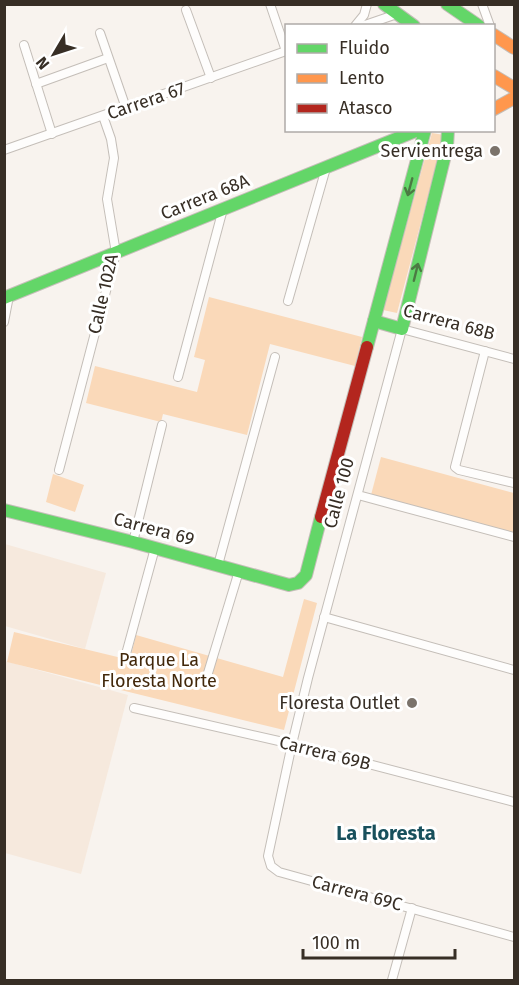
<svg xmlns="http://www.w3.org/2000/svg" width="519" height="985" viewBox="0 0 519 985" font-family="'Fira Sans',sans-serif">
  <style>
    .built { fill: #f6e9dd }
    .green { fill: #fad9b9 }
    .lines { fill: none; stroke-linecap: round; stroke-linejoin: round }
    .street-casing { stroke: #c4beb8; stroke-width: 10 }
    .fast-casing { stroke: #c4beb8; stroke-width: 14 }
    .slow-casing { stroke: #c4beb8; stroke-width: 14 }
    .jam-casing { stroke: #c4beb8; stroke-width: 14 }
    .street { stroke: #fefdfc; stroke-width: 8 }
    .fast { stroke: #63d668; stroke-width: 12 }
    .slow { stroke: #ff974d; stroke-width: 12 }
    .jam { stroke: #b3261e; stroke-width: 12 }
    .oneway { stroke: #4b7a43 }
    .poi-dot { fill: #7b736b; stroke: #fff; stroke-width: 2 }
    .labels { text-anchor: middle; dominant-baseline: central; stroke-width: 6; stroke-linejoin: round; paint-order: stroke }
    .street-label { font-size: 18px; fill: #372e25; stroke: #fff }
    .poi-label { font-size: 18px; fill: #372e25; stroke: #fff; text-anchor: end }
    .park-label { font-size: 18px; fill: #42280b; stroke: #fff }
    .neighbourhood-label { font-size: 20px; font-weight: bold; fill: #18505c; stroke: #fff }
  </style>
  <rect width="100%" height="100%" fill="#f8f3ee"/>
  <g class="built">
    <polygon points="5,544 106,573 85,649 5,626"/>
    <polygon points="5,661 128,695 81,874 5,853"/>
  </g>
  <g class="green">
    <polygon points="432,133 444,135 397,313 383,310"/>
    <polygon points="209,297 362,337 355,366 270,344 247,435 163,414 161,422 86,403 95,366 197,392 205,360 194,357"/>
    <polygon points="381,457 514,493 514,534 371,495"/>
    <polygon points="53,474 84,485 75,512 46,502"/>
    <polygon points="304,599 317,603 284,730 7,662 14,632 130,660 136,635 283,677"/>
  </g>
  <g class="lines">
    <defs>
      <g id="street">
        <polyline points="270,4 286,51"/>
        <polyline points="482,4 490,26"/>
        <polyline points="186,10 211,78"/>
        <polyline points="355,26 364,15 367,4"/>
        <polyline points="362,26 397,14"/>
        <polyline points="100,33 126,108"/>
        <polyline points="24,45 52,134"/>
        <polyline points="36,84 108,58"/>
        <polyline points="4,150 286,51"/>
        <polyline points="288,301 326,168"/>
        <polyline points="4,322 9,296"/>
        <polyline points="485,351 455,467 459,470 514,483"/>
        <polyline points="514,359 402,329 308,678 292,744 268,856 271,866 279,872 514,937"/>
        <polyline points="178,377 223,209"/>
        <polyline points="59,470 116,253 107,199 114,158 111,139 103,116"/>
        <polyline points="358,495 514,537"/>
        <polyline points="133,542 162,425"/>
        <polyline points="218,565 275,357"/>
        <polyline points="324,617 514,670"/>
        <polyline points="126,654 155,548"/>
        <polyline points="208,673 239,571"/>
        <polyline points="134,708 292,744 514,802"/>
        <polyline points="392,980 412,908"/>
      </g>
      <g id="fast">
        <polyline points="384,4 414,26"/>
        <polyline points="447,4 479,26"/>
        <polyline points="4,298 418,130"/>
        <polyline points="374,321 402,329 447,147 448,130"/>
        <polyline points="367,347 425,130"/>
        <polyline points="4,510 133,542 289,585 298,583 306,575 321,517"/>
      </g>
      <g id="slow">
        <polyline points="494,35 514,48"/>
        <polyline points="494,76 514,88"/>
        <polyline points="494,109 514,98"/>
      </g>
      <polyline id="jam" points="321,517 367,347"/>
    </defs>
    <use href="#street" class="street-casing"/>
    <use href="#fast" class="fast-casing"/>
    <use href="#slow" class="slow-casing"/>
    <use href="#jam" class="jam-casing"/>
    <use href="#street" class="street"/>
    <use href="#fast" class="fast"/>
    <use href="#slow" class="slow"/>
    <use href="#jam" class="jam"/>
  </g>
  <defs><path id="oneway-shaft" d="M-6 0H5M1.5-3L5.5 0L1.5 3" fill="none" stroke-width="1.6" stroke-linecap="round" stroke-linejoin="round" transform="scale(1.5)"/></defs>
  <g class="oneway">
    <use href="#oneway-shaft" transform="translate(410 187) rotate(105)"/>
    <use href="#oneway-shaft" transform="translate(416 272) rotate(-76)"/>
  </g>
  <g class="poi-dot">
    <circle cx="495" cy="151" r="6"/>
    <circle cx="412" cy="703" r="6"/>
  </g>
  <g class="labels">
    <g class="street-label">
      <text transform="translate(146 101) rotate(-19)">Carrera 67</text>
      <text transform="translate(205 197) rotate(-22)">Carrera 68A</text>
      <text transform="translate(103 294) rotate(-77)">Calle 102A</text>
      <text transform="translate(449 322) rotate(15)">Carrera 68B</text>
      <text transform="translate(339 493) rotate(-75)">Calle 100</text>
      <text transform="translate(154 529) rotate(15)">Carrera 69</text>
      <text transform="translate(325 753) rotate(14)">Carrera 69B</text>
      <text transform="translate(357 893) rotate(15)">Carrera 69C</text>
    </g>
    <g class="poi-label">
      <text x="483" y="151">Servientrega</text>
      <text x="400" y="703">Floresta Outlet</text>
    </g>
    <g class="park-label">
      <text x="159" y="660">Parque La<tspan x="159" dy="21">Floresta Norte</tspan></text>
    </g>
    <g class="neighbourhood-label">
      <text x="386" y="833">La Floresta</text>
    </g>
  </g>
  <rect width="519" height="985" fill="none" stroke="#372e25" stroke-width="12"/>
  <rect x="285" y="24" width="210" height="108" fill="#ffffff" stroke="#afaba8" stroke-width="1.5"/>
  <rect x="297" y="44" width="30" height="9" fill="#63d668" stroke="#afaba8" stroke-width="1.5"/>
  <text x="339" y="54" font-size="18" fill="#372e25">Fluido</text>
  <rect x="297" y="74" width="30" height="9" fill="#ff974d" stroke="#afaba8" stroke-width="1.5"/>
  <text x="339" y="84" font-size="18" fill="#372e25">Lento</text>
  <rect x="297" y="104" width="30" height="9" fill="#b3261e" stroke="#afaba8" stroke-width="1.5"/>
  <text x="339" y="114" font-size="18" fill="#372e25">Atasco</text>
  <g transform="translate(54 54) rotate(231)" stroke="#ffffff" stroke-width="4.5" paint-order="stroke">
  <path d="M0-4.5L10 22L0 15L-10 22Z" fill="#372e25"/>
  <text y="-9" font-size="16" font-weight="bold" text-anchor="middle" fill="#372e25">N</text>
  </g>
  <path d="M303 949v9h152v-9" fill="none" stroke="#372e25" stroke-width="3"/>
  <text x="312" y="949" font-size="18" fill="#372e25" stroke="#ffffff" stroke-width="4.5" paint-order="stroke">100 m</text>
</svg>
